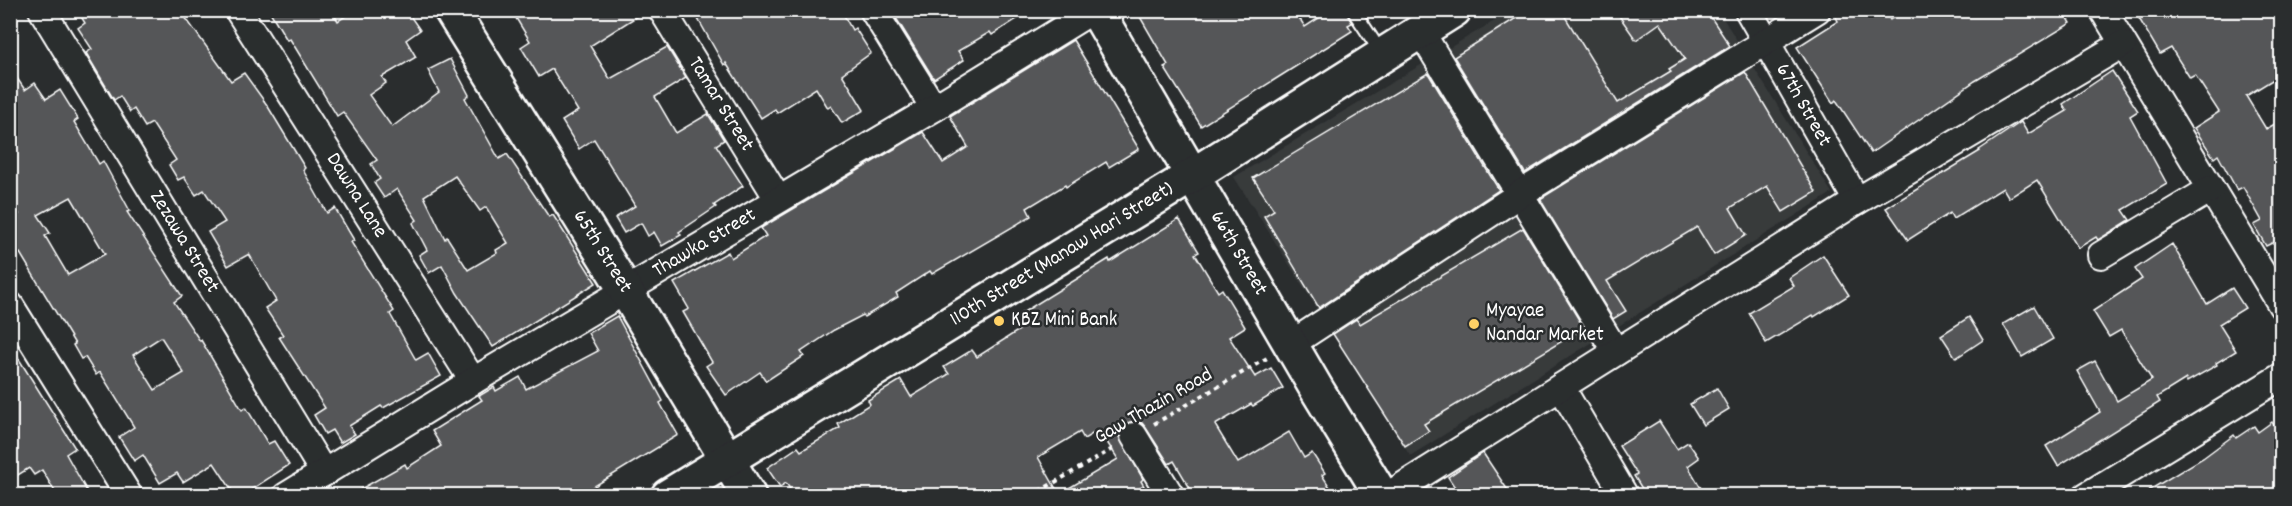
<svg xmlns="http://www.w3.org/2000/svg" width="2292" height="506" viewBox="0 0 2292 506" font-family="Dekko,sans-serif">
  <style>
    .built { fill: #373a3b }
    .building { fill: #555758; stroke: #fff; stroke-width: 1.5; fill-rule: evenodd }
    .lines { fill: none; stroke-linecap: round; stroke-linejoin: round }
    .lane-casing { stroke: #fff; stroke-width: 16 }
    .street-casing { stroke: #fff; stroke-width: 30 }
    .secondary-casing { stroke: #fff; stroke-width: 38 }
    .path { stroke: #fff; stroke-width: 4; stroke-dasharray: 4.5 4.5; stroke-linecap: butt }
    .lane { stroke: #2a2d2e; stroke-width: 12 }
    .street { stroke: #2a2d2e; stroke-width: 26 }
    .secondary { stroke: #2a2d2e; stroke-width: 33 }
    .poi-dot { fill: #ffd166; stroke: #2a2d2e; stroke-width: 2 }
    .labels { text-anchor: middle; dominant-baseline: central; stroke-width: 5; stroke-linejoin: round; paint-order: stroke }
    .street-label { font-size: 21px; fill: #fff; stroke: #2a2d2e }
    .poi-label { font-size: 21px; fill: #fff; stroke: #2a2d2e; text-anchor: start }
  </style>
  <rect width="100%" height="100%" fill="#2a2d2e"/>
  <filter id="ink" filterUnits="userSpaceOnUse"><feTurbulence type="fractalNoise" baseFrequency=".0167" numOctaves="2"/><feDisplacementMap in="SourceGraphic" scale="12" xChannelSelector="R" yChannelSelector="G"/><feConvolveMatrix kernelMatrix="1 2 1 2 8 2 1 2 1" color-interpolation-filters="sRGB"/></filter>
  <g filter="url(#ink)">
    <polygon class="built" points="1718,10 1832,193 1410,456 1234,177 1511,11"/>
    <g class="building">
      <polygon points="77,10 180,10 231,81 244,73 267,105 305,168 303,170 327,213 335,208 354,240 351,242 394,311 390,314 416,360 428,353 441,376 383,408 381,406 349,426 355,434 340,443 332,430 325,434 314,415 325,408 279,337 283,335 265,308 276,301 249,254 228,266 208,232 225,222 204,190 196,195 184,177 178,180 169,165 176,160 152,123 145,127 134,109 130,112 120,96 114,100 86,53 92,49 78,28 85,23"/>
      <path d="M269 10H331L338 21 355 10H406L420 30 406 40 416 57 382 77 386 83 369 95 392 127 439 92 428 70 450 59 469 95 465 98 499 159 507 154 549 217 553 215 596 283 493 347 457 293 442 265 429 273 419 255 427 250 413 223 417 220 397 189 384 198 374 183 380 179 371 164 377 160 343 112 337 116 290 39 287 40ZM455 176 480 211 486 207 508 243 496 250 497 253 468 270 447 237 445 239 424 196Z"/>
      <polygon points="511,10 647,10 590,46 610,79 667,47 686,78 655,97 676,133 708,114 724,140 716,145 743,186 714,205 716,207 679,232 681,235 662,246 654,232 648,236 641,223 624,233 615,218 635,206 594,139 579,149 562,121 578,111 552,69 539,77 521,47 530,41"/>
      <polygon points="693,10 841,10 852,30 855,28 871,53 842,74 864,110 842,123 831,106 828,108 816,88 777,113 775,109 761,118 726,63 724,65"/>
      <polygon points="891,10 1031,10 992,35 990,32 958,51 964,60 934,79"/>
      <polygon points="1136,10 1294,10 1305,27 1331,10 1345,10 1352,23 1348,25 1352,31 1201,126 1164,67 1168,65"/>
      <polygon points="1529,10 1561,10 1618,103 1671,71 1669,69 1685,59 1660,23 1636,40 1615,10 1706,10 1730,46 1525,173 1454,57"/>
      <polygon points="1832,10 1885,10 1890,20 1904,10 2063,10 2071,23 1975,81 1871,153 1836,100 1833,103 1797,47 1838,21"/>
      <polygon points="2134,10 2282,10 2282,74 2246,96 2266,129 2282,120 2282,255 2274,242 2266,246 2254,225 2262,221 2243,187 2237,190 2218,155 2214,158 2194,128 2219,112 2195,75 2190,78 2171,48 2160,54"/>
      <polygon points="1073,40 1139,149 1109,167 1106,162 1066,187 1065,185 1027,208 1031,216 932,274 930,271 896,293 898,297 864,317 863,315 834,330 801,352 804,356 766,381 760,372 726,395 706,366 712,362 683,312 689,309 674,283 728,252 731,258 766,236 761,228 923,132 943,163 968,147 950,116"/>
      <path d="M10 68 25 90 35 83 46 99 60 90 78 119 74 122 99 164 103 161 130 211 127 212 182 296 174 302 200 341 201 340 242 410 246 407 268 444 274 441 289 465 243 495H235L214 463 183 482 177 473 160 483 143 455 134 461 119 437 134 427 100 372 96 375 85 357 81 359 73 345 75 344 20 253 10 259V220L19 214 10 201ZM71 197 105 254 68 275 45 236 50 233 38 215ZM161 337 184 373 155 390 133 355Z"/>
      <polygon points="2112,71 2138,111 2130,116 2167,184 2123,210 2130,220 2098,240 2096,237 2078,248 2037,180 2009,198 2003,188 1953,219 1950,213 1908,240 1886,208 1980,151 1979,150 2021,122 2028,134 2067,111 2063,104"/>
      <polygon points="1745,72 1816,192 1783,212 1767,186 1730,208 1746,235 1714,255 1697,227 1607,281 1626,311 1613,319 1540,199"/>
      <polygon points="1428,73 1499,190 1319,308 1264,216 1274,210 1253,178"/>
      <path d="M1179 219 1199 252 1195 254 1218 292 1222 289 1245 327 1229 337 1255 377 1271 368 1283 388 1253 406 1251 404 1215 425 1238 463 1289 432 1304 458 1312 453 1325 473 1322 475 1335 495H1194L1174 461 1169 464 1146 428 1142 423 1134 421 1127 423 1121 428 1119 437 1143 479 1141 481 1144 486 1128 495H794L786 483 780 487 767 468 798 447 801 451 840 428 838 424 870 404 868 400 901 380 911 397 949 374 944 367 972 350 977 357 1024 327 1017 316 1109 259 1110 262ZM1099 430 1118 459 1059 494 1038 457 1080 432 1084 439Z"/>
      <polygon points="1523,228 1584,328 1424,424 1429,431 1405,446 1333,334 1356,319 1360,324"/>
      <polygon points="2172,244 2207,304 2232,288 2245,308 2219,324 2236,351 2216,363 2217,365 2187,382 2186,379 2157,397 2160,402 2058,466 2046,446 2100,412 2077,371 2095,361 2117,401 2152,380 2121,330 2109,337 2093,311 2142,279 2135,269"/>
      <polygon points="1823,255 1849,295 1814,317 1813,315 1766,343 1749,313 1794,286 1789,278"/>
      <polygon points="2034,306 2053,339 2022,357 2003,324"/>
      <polygon points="617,316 663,401 660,403 678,435 580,495 350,495 405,464 407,468 441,446 432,431 482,400 479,396 494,387 496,391 520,377 526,389 598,351 588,333"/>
      <polygon points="1969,317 1983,340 1956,358 1941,335"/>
      <polygon points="10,345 75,448 66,454 89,495 57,495 42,470 34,475 29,468 10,480"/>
      <polygon points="1717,388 1729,409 1703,425 1690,404"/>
      <polygon points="1659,421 1677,449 1688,442 1699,458 1688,466 1705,495 1646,495 1634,476 1637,474 1619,446"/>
      <polygon points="2272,422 2282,436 2282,495 2141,495 2203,458 2234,435 2236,438 2254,426 2258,432"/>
      <polygon points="1483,453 1511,495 1460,495 1448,477"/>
    </g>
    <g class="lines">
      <defs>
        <polyline id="lane" points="1353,10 1382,54"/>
        <g id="street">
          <path id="s1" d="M42 10 324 473"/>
          <path id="s2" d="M238 10 473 381"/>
          <path id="s3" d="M662 10 778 199"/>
          <polyline points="873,10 934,108"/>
          <path id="s4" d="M1748 10 1857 201"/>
          <polyline points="2103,10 2282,306"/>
          <polyline points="1421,32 1616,352"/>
          <polyline points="2101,255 2211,189"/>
          <polyline points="10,305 129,496"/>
          <polyline points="1291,344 1520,194 1817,10"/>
          <polyline points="1561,387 1625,496"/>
          <polyline points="1134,436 1171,496"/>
          <path id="s5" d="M286 496 473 381 934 108 1093 10"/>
          <polyline points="1387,496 1857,201 2123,44"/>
          <polyline points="2086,496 2282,376"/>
        </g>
        <g id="secondary">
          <path id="s6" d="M451 10 626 291 749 496"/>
          <path id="s7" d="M1096 10 1316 388 1382 496"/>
          <path id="s8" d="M668 496 1193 175 1454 10"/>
        </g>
      </defs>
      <use href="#lane" class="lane-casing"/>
      <use href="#street" class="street-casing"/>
      <use href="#secondary" class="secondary-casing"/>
      <g class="path">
        <polyline points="1154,424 1269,357"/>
        <polyline points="1031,496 1114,448"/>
      </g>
      <use href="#lane" class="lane"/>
      <use href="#street" class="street"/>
      <use href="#secondary" class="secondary"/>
    </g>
  </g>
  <g class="poi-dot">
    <circle cx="999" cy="321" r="6"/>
    <circle cx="1474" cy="324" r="6"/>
  </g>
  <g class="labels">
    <g class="street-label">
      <text stroke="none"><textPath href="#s3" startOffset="111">Tamar Street</textPath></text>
      <text stroke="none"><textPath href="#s4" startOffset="110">67th Street</textPath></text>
      <text stroke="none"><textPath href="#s2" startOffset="220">Dawna Lane</textPath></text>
      <text stroke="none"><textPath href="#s1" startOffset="272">Zezawa Street</textPath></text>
      <text stroke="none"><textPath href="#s5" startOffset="489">Thawka Street</textPath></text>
      <text stroke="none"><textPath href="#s6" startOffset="285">65th Street</textPath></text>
      <text stroke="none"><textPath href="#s7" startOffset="282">66th Street</textPath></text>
      <text stroke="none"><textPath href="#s8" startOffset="462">110th Street (Manaw Hari Street)</textPath></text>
      <text transform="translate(1154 407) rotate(-30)">Gaw Thazin Road</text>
    </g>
    <g class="poi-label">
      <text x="1486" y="312">Myayae<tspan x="1486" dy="24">Nandar Market</tspan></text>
      <text x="1011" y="321">KBZ Mini Bank</text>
    </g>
  </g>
  <rect width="2292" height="506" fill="none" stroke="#2a2d2e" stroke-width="36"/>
  <rect x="18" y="18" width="2256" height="470" fill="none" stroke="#fff" stroke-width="2" filter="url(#ink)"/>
</svg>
